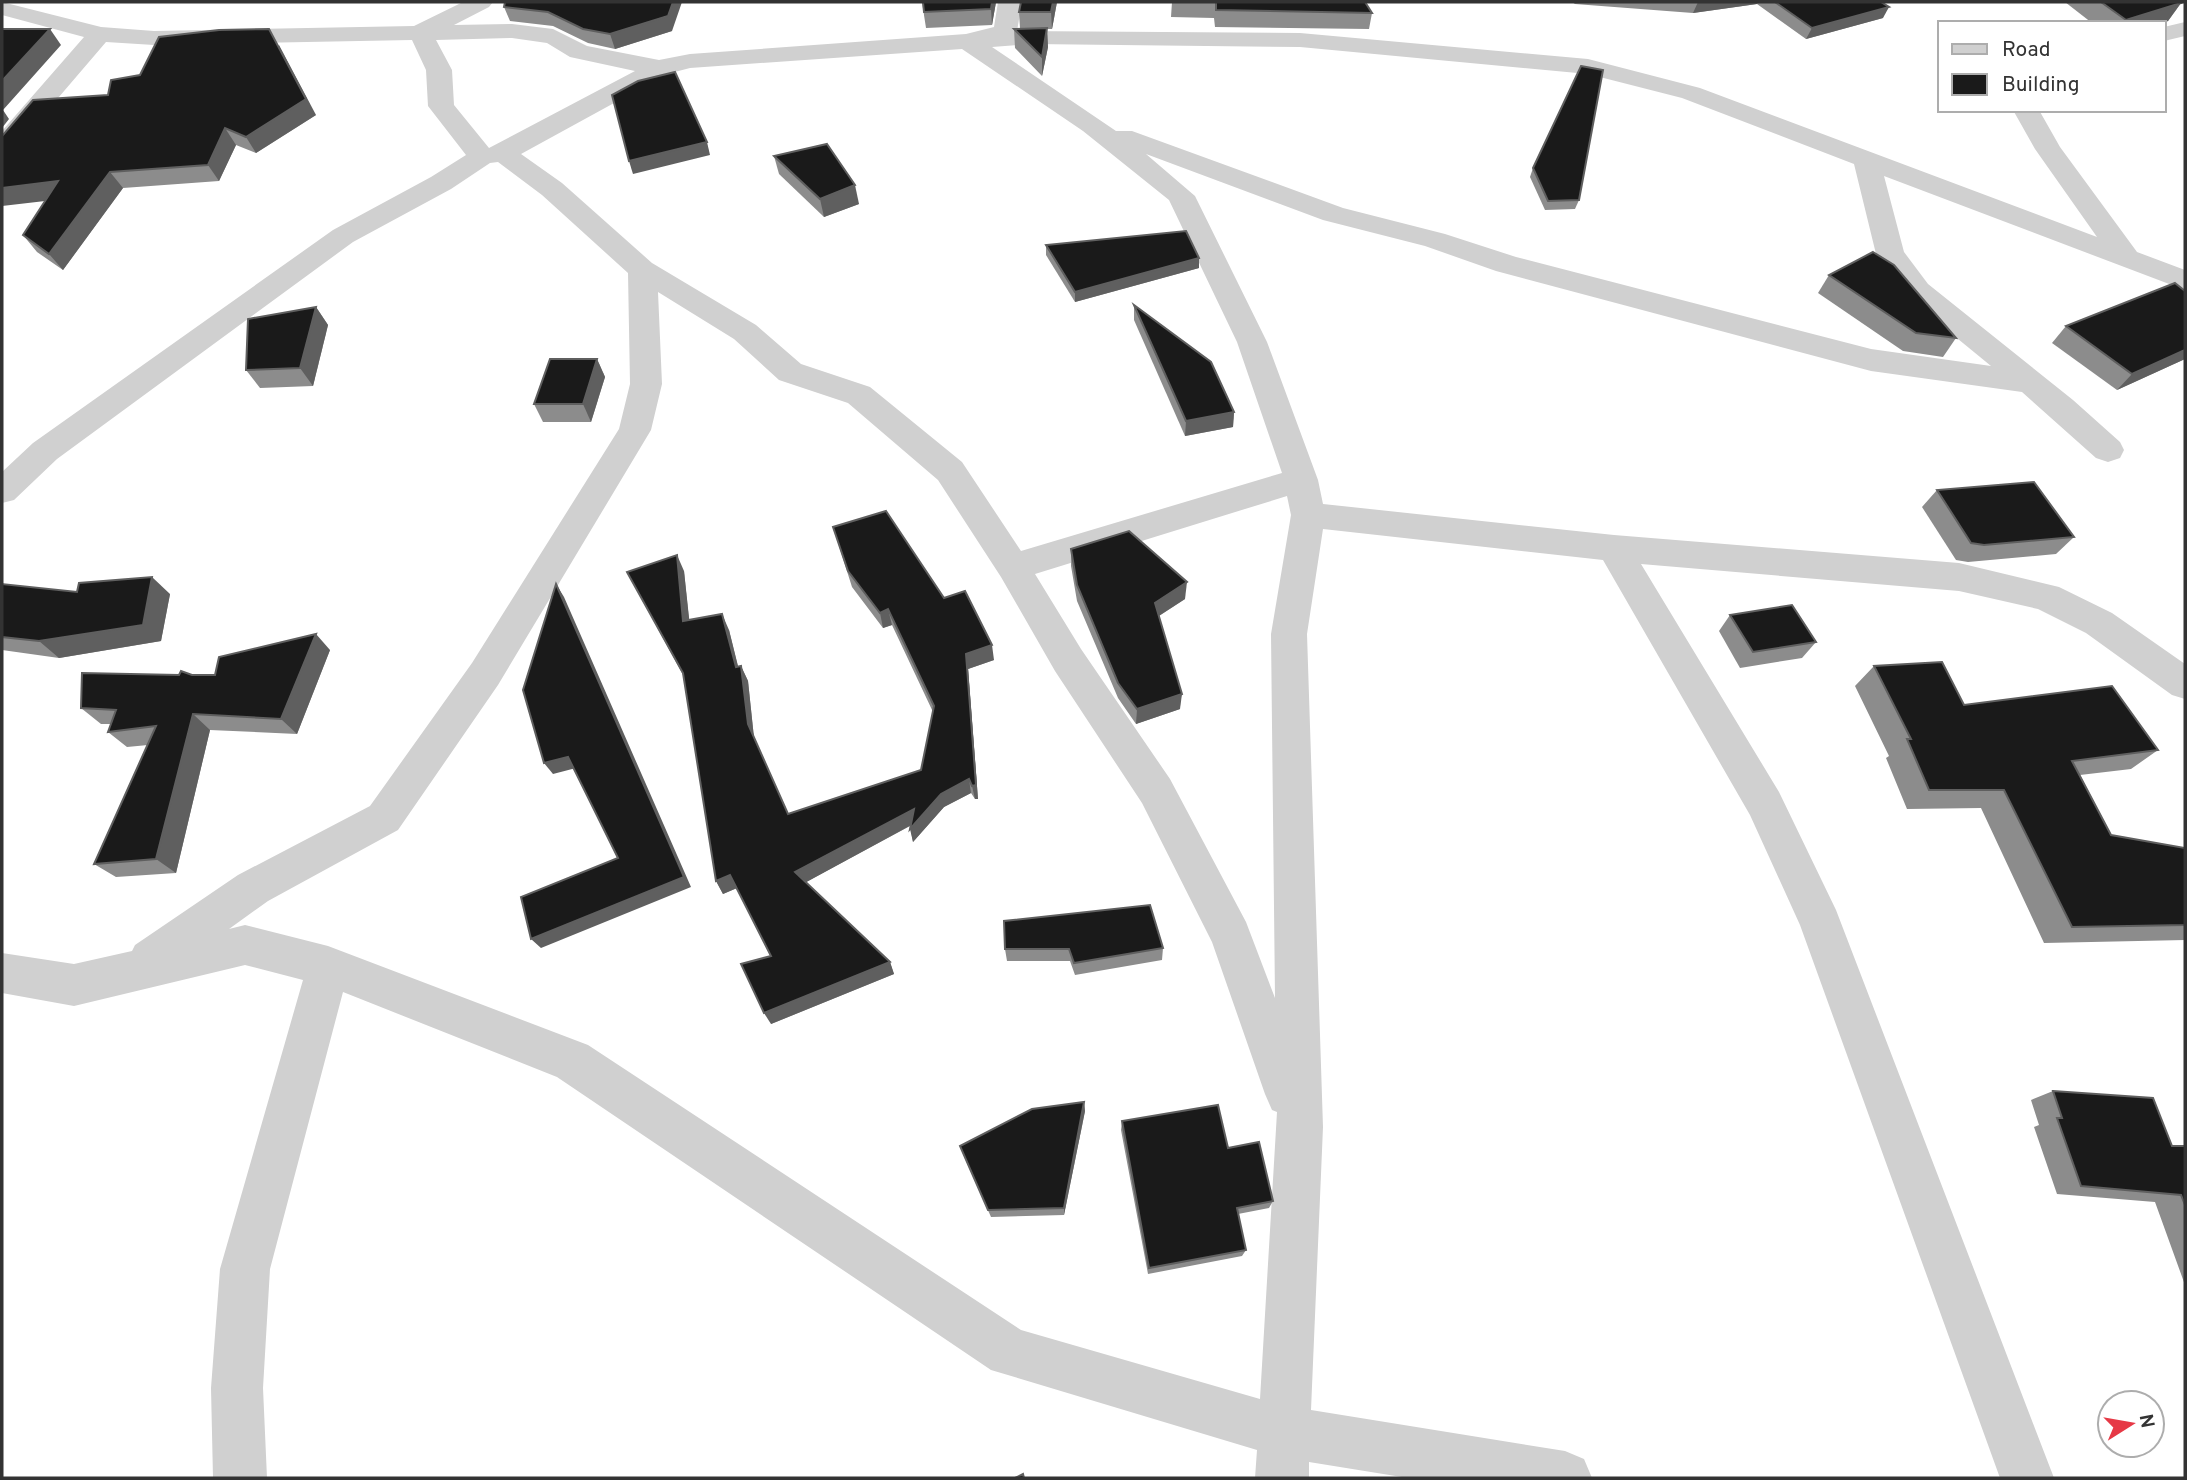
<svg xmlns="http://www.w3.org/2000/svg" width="2187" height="1480" viewBox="0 0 2187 1480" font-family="Overpass,sans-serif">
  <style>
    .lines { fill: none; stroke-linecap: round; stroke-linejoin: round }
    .minor { fill: #d0d0d0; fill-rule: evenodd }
    .wall { fill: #8c8c8c }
    .shaded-wall { fill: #5f5f5f }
    .building { fill: #1a1a1a; stroke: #5f5f5f; stroke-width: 2 }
  </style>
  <rect width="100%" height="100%" fill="#fff"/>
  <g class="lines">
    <g class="minor">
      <path d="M2 2 101 27 154 31 414 26 463 2H493L489 7 454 25 512 24 553 29 587 46 659 60 690 54 966 34 994 27 998 2H1022L1017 31 1300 33 1588 59 1700 88 2097 237 2035 149 2013 110H2039L2060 147 2137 252 2185 270V290L1884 176 1904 252 1928 284 2073 400 2120 442 2124 450 2120 458 2108 462 2096 458 2022 392 1871 371 1496 271 1425 246 1323 220 1146 154 1195 196 1267 342 1318 480 1323 504 1614 535 1959 563 2059 587 2112 613 2185 664V699L2172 695 2086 633 2038 609 1959 591 1641 564 1779 792 1836 910 2054 1478H2000L1800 925 1750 815 1603 560 1323 529 1307 634 1323 1127 1311 1410 1565 1451 1584 1459 1592 1478H1408L1309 1462V1478H1255L1257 1450 991 1370 557 1077 343 992 270 1269 263 1388 267 1478H213L211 1388 220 1269 303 980 245 965 74 1006 2 993V953L74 964 132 951 135 945 238 875 370 806 472 663 619 429 630 384 628 273 542 195 498 162 490 163 451 189 353 242 57 459 14 500 2 503V472L33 443 333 230 431 177 466 155 428 106 426 70 412 40 154 45 106 42 11 153 2 155V131L84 37 2 15ZM512 38 547 43 570 57 635 71 489 148 454 105 452 70 436 40ZM1032 44 1300 47 1588 74 1682 98 1854 164 1876 254 1880 260 1908 298 1991 366 1871 349 1516 257 1445 234 1343 208 1132 131H1116L992 47ZM962 49 1083 131 1169 200 1237 342 1282 473 1021 551 962 462 870 387 801 364 756 325 652 263 562 183 521 154 667 74 690 68ZM658 292 734 339 779 380 848 403 938 480 1001 577 1055 671 1142 803 1212 942 1265 1094 1272 1110 1277 1112 1260 1399 1021 1330 588 1045 328 946 245 925 229 929 268 901 398 830 498 685 651 430 662 384ZM1287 496 1291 515 1271 634 1275 998 1246 922 1170 779 1081 649 1035 574Z"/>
      <polygon points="2185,22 2185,36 2164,41 2164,27"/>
    </g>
  </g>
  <g class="wall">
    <polygon points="505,2 672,31 615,49 588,43 553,26 510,21 504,7"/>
    <polygon points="922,2 996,2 992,25 926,28"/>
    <polygon points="1057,2 1052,29 1047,29 1048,47 1042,76 1015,48 1014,29 1040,29 1020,28 1019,12"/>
    <polygon points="1172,2 1365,2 1372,13 1369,29 1215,27 1214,18 1171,17"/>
    <polygon points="1572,2 1881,2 1883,18 1806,39 1757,4 1693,13 1575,4"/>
    <polygon points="2065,2 2180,2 2181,3 2168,21 2163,23 2092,23"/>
    <polygon points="108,95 316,115 256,153 236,145 219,181 123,188 63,270 37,252 23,235 45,201"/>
    <polygon points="774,156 859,204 824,217 779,174"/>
    <polygon points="1533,168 1579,200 1575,209 1545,210 1530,177"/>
    <polygon points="1046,245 1199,258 1199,268 1075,302 1046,255"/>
    <polygon points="1829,275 1956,338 1943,357 1903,351 1818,293"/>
    <polygon points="1134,305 1234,412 1233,427 1185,436 1134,320"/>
    <polygon points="316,307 328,325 313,386 260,388 246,370"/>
    <polygon points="2066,326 2185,359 2117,390 2052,343"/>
    <polygon points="597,359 605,377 591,422 543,422 534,404"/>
    <polygon points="1937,490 2074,537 2056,554 1968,562 1956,560 1922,507"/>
    <polygon points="833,527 944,598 994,660 968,669 978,799 975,799 971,793 944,807 913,842 910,826 806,882 890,962 894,974 771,1024 771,956 737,888 723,894 716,881 683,675 627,572 684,571 689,620 729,630 738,667 741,666 748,681 754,738 788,814 921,770 933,712 892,625 883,628 852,587"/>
    <polygon points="1071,549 1185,599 1159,616 1180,709 1136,724 1118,698 1077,601 1071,566"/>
    <polygon points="2,584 77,592 170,594 161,641 59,658 2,650"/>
    <polygon points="1730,615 1816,642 1802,658 1740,668 1719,631"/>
    <polygon points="330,650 297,734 210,730 176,873 116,877 94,864 148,745 127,747 108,732 111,724 101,724 81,708 215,675"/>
    <polygon points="1874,666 1964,705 2158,750 2131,769 2080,775 2111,835 2185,848 2185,940 2044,943 1981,808 1907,809 1886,758 1889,756 1855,686"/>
    <polygon points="1163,948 1162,960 1075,975 1070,961 1007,961 1005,949"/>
    <polygon points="2053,1091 2172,1146 2185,1146 2185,1285 2155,1202 2057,1194 2034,1127 2039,1125 2031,1100"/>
    <polygon points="1084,1102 1085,1111 1064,1215 991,1217 963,1154"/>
    <polygon points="1122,1121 1228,1148 1273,1201 1269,1208 1238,1214 1246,1250 1242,1256 1148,1274 1121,1130"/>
  </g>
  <g class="shaded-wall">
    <polygon points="673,2 682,2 672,31 615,49 610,34"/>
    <polygon points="992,2 996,2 992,25 991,9"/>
    <polygon points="1053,2 1057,2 1052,29 1051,12"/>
    <polygon points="1698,2 1758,2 1757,4 1693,13"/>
    <polygon points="2181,3 2168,21 2163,23 2124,23 2126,20"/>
    <polygon points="1889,7 1883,18 1806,39 1812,28"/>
    <polygon points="1047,28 1048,47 1042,76 1042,57"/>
    <polygon points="50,29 61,45 3,110 9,119 2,128 2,81"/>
    <polygon points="279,45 316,115 256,153 246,137"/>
    <polygon points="225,128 236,145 219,181 208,165"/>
    <polygon points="707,142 710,155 633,174 629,161"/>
    <polygon points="110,172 123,188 63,270 49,254"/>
    <polygon points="58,181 71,198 2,206 2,188"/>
    <polygon points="855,185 859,204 824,217 820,199"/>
    <polygon points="1199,258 1199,268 1075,302 1075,292"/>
    <polygon points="316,307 328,325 313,386 300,368"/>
    <polygon points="2185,350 2185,359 2117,390 2132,374"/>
    <polygon points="597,359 605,377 591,422 583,404"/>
    <polygon points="1234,412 1233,427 1185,436 1186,421"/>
    <polygon points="677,555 684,571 691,636 683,621"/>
    <polygon points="152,577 170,594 161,641 59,658 39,641"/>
    <polygon points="1187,582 1185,599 1154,619 1155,603"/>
    <polygon points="556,584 564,597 691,887 541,948 531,939 684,877"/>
    <polygon points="888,609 892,625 883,628 880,613"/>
    <polygon points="722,614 729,630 742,682 736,667"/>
    <polygon points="316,634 330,650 297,734 281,719"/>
    <polygon points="992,645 994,660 968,669 978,799 975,799 972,786 966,654"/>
    <polygon points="741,666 748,681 754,738 748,724"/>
    <polygon points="1182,694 1180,709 1136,724 1137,709"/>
    <polygon points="193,714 210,730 176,873 156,859"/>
    <polygon points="568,757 576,768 553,774 544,763"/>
    <polygon points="969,779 971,793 944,807 913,842 910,829 915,823 801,885 795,872"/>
    <polygon points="730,875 737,888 723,894 716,881"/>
    <polygon points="890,962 894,974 771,1024 764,1013"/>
    <polygon points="1084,1102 1085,1111 1064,1215 1064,1208"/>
  </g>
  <g class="building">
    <polygon points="505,2 673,2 668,16 610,34 583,29 548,12 504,7"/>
    <polygon points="923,2 992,2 991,9 924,12"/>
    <polygon points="1021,2 1053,2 1051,12 1019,12"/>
    <polygon points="1214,2 1365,2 1372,13 1216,10 1216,2"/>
    <polygon points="1775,2 1881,2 1889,7 1812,28"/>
    <polygon points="2101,2 2180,2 2181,3 2126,20"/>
    <polygon points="1047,28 1042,57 1014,29"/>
    <polygon points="2,29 50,29 2,81"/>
    <polygon points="269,29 306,99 246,137 225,128 208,165 110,172 49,254 23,235 58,181 2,188 2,136 33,100 108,95 111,80 140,75 159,37 219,30"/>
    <polygon points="1581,66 1603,70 1579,200 1548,201 1533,168"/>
    <polygon points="675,72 707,142 629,161 612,95 638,81"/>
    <polygon points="827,144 855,185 820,199 774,156"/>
    <polygon points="1186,231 1199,258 1075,292 1046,245"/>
    <polygon points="1873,252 1894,265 1956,338 1916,333 1829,275"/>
    <polygon points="2175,283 2185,291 2185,350 2132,374 2066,326"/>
    <polygon points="1134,305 1211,362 1234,412 1186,421"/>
    <polygon points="316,307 300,368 246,370 248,319"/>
    <polygon points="550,359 597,359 583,404 534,404"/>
    <polygon points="2034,482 2074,537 1984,545 1971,543 1937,490"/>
    <polygon points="886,511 944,598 965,591 992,645 966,654 976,785 972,786 969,779 941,794 910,829 914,809 795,872 890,962 764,1013 741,964 771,956 730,875 716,881 683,673 627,572 677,555 683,621 722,614 736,667 741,666 748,724 788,814 921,770 934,706 888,609 880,613 848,571 833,527"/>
    <polygon points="1129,531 1187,582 1155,603 1182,694 1137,709 1118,683 1077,585 1071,549"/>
    <polygon points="152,577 143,625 39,641 2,637 2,584 77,592 79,583"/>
    <polygon points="556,584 684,877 531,939 521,897 618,858 568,757 544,763 523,690"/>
    <polygon points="1792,605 1816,642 1753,652 1730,615"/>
    <polygon points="316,634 281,719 193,714 156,859 94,864 156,726 108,732 116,710 81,708 82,673 179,675 181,671 192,675 215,675 219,657"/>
    <polygon points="1942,662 1964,705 2112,686 2158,750 2072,761 2111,835 2185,848 2185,925 2072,927 2004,790 1929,790 1907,739 1911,739 1874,666"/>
    <polygon points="1150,905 1163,948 1074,963 1069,949 1005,949 1004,921"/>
    <polygon points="2053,1091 2153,1098 2172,1146 2185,1146 2185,1205 2181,1195 2081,1186 2057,1118 2062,1118"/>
    <polygon points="1084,1102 1064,1208 988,1210 960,1146 1032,1109"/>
    <polygon points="1218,1105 1228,1148 1259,1142 1273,1201 1237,1208 1246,1250 1149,1268 1122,1121"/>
    <polygon points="1023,1474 1024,1478 1015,1478"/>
  </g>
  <rect width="2187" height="1480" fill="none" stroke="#333333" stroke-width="7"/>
  <rect x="1938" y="21" width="228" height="91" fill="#ffffff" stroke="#adadad" stroke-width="2"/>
  <rect x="1952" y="44" width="35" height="10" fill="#d0d0d0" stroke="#adadad" stroke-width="2"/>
  <text x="2002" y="56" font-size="21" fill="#333333">Road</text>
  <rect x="1952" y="74" width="35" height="21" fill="#1a1a1a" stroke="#adadad" stroke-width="2"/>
  <text x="2002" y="91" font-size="21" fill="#333333">Building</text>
  <g transform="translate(2131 1424) rotate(79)"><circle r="33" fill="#ffffff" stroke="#adadad" stroke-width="2"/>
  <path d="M0-5L12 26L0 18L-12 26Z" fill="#e63946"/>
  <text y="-10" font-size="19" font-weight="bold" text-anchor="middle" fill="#333333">N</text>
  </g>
</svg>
